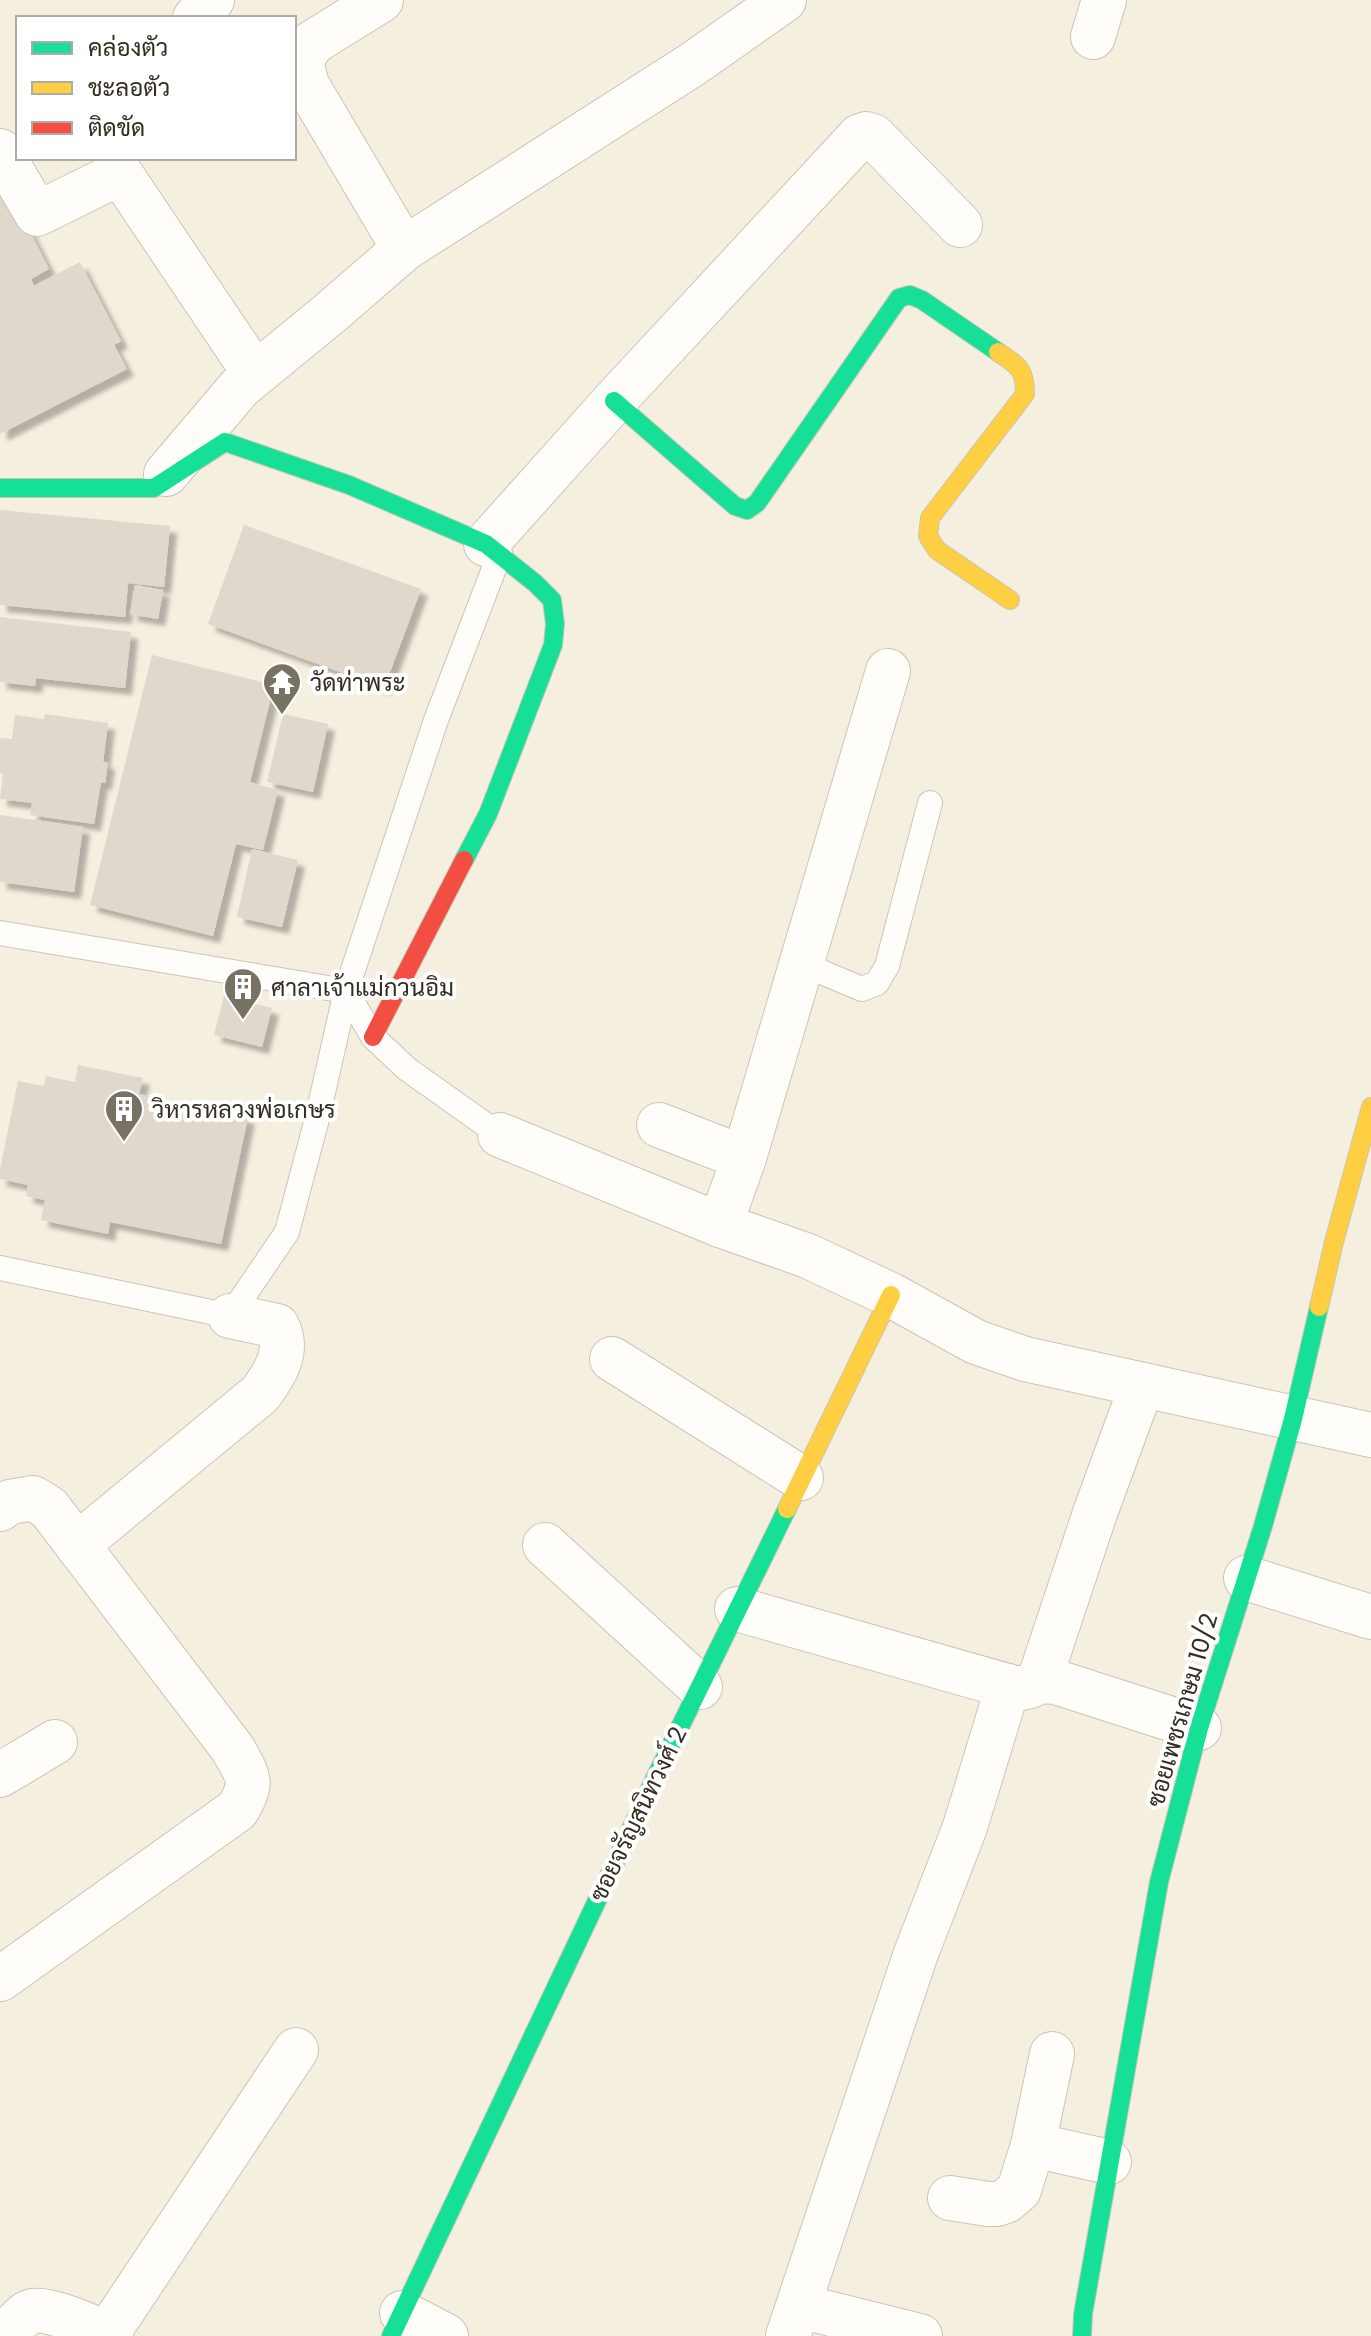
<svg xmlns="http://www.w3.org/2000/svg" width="1371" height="2336" viewBox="0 0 1371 2336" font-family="Poppins,Sarabun,sans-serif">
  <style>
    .building { fill: #e0d8cc; filter: url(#shadow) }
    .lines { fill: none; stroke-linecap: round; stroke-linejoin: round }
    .lane-casing { stroke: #cac5b7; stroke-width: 26 }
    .street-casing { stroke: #cac5b7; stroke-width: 46 }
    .fast-casing { stroke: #cac5b7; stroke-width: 20 }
    .slow-casing { stroke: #cac5b7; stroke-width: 20 }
    .jam-casing { stroke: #cac5b7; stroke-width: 20 }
    .lane { stroke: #fefdfa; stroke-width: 24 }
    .street { stroke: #fefdfa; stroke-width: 44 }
    .fast { stroke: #16e098; stroke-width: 18 }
    .slow { stroke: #ffcf43; stroke-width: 18 }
    .jam { stroke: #f24e42; stroke-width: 18 }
    .labels { text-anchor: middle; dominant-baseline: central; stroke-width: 8; stroke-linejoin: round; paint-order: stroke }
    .poi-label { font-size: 24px; fill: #332e21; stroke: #fff; text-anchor: start }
    .street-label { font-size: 24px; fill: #332e21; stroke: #fff }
  </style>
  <defs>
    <filter id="shadow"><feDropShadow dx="7" dy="7" stdDeviation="2" flood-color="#0004"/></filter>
  </defs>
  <rect width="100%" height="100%" fill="#f5efe0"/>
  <g class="building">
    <polygon points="5,183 49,269 31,279 34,286 80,262 121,341 114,345 127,369 0,434 0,186"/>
    <polygon points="0,510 170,526 164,587 128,583 125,617 0,605"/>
    <polygon points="244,525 421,589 384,688 208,624"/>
    <polygon points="135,585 163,590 158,619 130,614"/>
    <polygon points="0,617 131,632 125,688 36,678 35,686 0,682"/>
    <polygon points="152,655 274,685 250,782 278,790 263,850 236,844 213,936 90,905"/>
    <polygon points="45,714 108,723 103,762 108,762 105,783 101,782 94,824 30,815 32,803 0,799 3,774 0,773 0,738 12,739 15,715 44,719"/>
    <polygon points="283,714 328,724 313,792 267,782"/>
    <polygon points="0,815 83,827 74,892 0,882"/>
    <polygon points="252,849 298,860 282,927 237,917"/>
    <polygon points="224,996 272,1008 262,1047 214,1035"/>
    <polygon points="78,1065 143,1078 139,1094 248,1117 221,1244 110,1222 108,1234 41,1220 45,1200 26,1196 28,1185 0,1179 0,1169 18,1081 44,1086 46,1076 75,1082"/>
  </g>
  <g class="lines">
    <defs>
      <g id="lane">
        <polyline points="0,933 346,991 373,1037 407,1069 500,1135"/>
        <polyline points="802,964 862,989 877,983 887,966 930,803"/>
        <polyline points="0,1268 230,1316 287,1232 317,1119 346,991 436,720 500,553"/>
      </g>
      <g id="street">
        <polyline points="381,0 312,43 301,61 307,85 404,249"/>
        <polyline points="195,18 212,0"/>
        <polyline points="1093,37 1104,0"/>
        <polyline points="0,151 37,214 120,173 255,374"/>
        <polyline points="166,474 240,387 329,314 404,249 693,64 784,0"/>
        <polyline points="486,544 614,401 860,136 866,134 873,136 960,225"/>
        <polyline points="659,1125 744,1158"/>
        <polyline points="500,1135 720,1225 808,1256 891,1295 976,1342 1025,1359 1371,1435"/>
        <polyline points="720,1225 744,1158 888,671"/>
        <polyline points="612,1359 801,1478"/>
        <path d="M0 1509 10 1502 33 1498 49 1508 233 1749C248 1777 255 1781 237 1810L0 1979"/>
        <path d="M77 1545 260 1394C275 1374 290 1351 277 1326L230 1316"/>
        <polyline points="545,1545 700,1687"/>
        <polyline points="1246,1578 1371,1617"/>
        <polyline points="737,1609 1018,1689 1030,1686 1039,1681 1056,1682 1199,1728"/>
        <polyline points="1039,1681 1095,1513 1142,1385"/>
        <polyline points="0,1775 55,1742"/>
        <polyline points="1033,2145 1109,2162"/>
        <polyline points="950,2198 988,2204 997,2204 1006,2201 1019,2190 1033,2145 1052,2054"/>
        <polyline points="799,2306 920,2336"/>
        <polyline points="402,2313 446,2336"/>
        <polyline points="107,2334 296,2050"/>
        <path d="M6 2336C13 2328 22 2313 33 2311 51 2308 95 2328 111 2336"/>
        <polyline points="788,2336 915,1956 965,1827 1008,1686"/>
      </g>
      <g id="fast">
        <polyline points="614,401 735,506 747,510 757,503 899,298 910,295 922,300 998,352"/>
        <polyline points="0,488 154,488 225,442 349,485 486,544 535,583 552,600 555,624 553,645 488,814 464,860"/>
        <polyline points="391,2336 656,1776 787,1509"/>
        <polyline points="1082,2336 1083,2314 1159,1882 1199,1728 1263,1526 1293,1419 1319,1307"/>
      </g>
      <g id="slow">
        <path d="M998 352C1018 366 1025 368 1025 394L930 518 928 536 937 550 1010 600"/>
        <polyline points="1319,1307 1334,1242 1371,1107"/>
        <polyline points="787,1509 891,1295"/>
      </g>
      <polyline id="jam" points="373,1037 464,860"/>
    </defs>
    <use href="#lane" class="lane-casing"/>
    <use href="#street" class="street-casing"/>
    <use href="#fast" class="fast-casing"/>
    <use href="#slow" class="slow-casing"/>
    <use href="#jam" class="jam-casing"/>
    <use href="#lane" class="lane"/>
    <use href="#street" class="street"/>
    <use href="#fast" class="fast"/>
    <use href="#slow" class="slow"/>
    <use href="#jam" class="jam"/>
  </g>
  <defs>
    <symbol id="temple-pin" viewBox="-11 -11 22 30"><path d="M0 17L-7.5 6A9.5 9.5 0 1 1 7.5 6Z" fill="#777264" stroke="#fff"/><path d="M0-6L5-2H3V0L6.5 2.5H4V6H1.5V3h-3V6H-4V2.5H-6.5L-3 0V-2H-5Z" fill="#fff"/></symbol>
    <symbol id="building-pin" viewBox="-11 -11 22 30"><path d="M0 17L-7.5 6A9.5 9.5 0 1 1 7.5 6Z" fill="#777264" stroke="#fff"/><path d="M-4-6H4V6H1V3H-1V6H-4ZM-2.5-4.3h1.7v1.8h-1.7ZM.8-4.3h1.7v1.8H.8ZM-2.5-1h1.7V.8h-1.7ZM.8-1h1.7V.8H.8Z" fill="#fff"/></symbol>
  </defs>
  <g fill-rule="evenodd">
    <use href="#temple-pin" x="260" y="660" width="44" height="60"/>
    <use href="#building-pin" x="221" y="965" width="44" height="60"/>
    <use href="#building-pin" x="102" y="1087" width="44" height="60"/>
  </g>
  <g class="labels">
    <g class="poi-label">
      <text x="310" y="682">วัดท่าพระ</text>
      <text x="271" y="987">ศาลาเจ้าแม่กวนอิม</text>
      <text x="152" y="1109">วิหารหลวงพ่อเกษร</text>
    </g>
    <g class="street-label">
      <text transform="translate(1182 1710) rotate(-74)">ซอยเพชรเกษม 10/2</text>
      <text transform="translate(638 1814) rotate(-64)">ซอยจรัญสนิทวงศ์ 2</text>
    </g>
  </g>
  <rect x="16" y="16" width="280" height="144" fill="#ffffff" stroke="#adaba6" stroke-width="2"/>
  <rect x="32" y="42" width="40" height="12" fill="#16e098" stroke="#adaba6" stroke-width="2"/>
  <text x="88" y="56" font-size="24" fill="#332e21">คล่องตัว</text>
  <rect x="32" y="82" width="40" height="12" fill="#ffcf43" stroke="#adaba6" stroke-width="2"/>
  <text x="88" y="96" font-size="24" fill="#332e21">ชะลอตัว</text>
  <rect x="32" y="122" width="40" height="12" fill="#f24e42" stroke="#adaba6" stroke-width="2"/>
  <text x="88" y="136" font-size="24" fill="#332e21">ติดขัด</text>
</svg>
